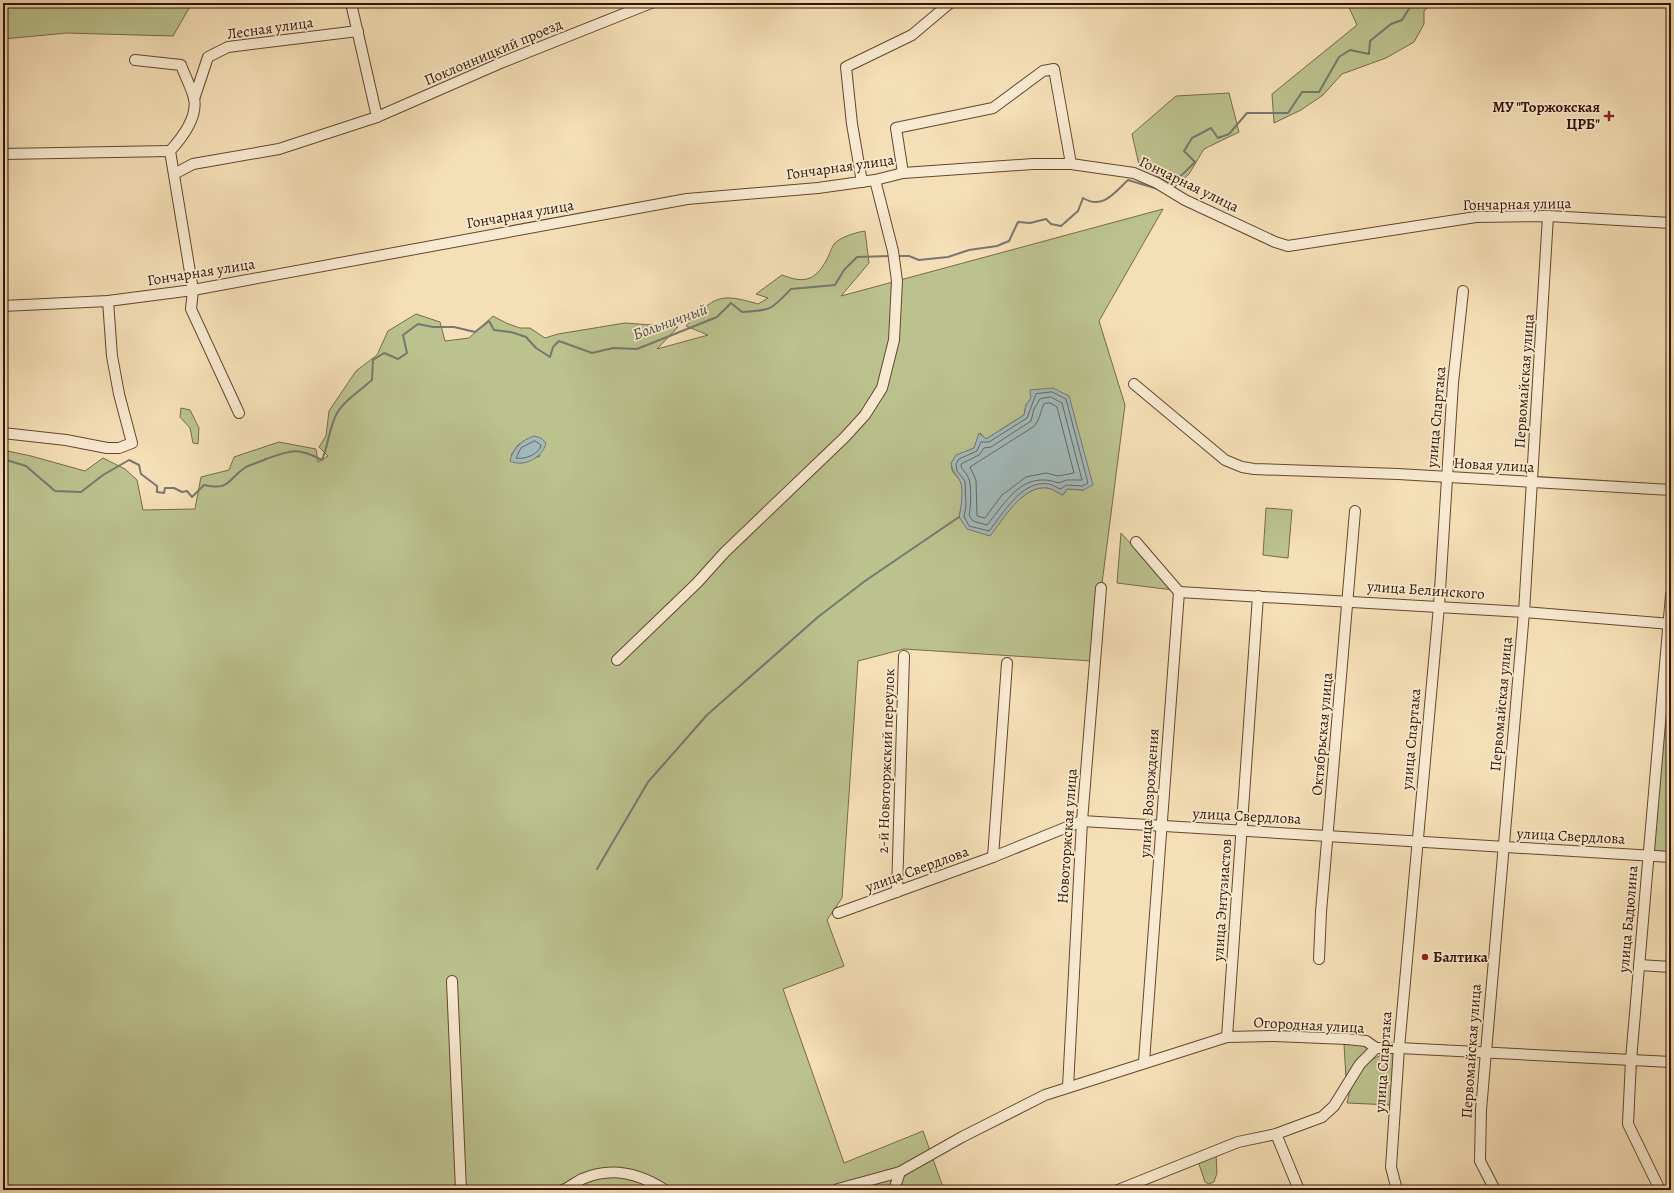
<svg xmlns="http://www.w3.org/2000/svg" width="1674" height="1193" viewBox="0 0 1674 1193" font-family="Alegreya,serif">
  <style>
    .green { fill: #bbc28e; stroke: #776a49; fill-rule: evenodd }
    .water { fill: #a2b9ba; stroke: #767771 }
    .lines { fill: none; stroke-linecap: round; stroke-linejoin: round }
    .shore { stroke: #6a665f; stroke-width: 1 }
    .stream { stroke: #767771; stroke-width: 2 }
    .minor-casing { stroke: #644630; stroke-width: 12 }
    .minor { stroke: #f8ead0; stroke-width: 10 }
    .poi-dot { fill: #8f2418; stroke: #f8ead0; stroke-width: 1.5 }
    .labels { text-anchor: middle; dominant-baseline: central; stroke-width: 3.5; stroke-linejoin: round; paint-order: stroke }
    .street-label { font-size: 15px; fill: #331304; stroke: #f8ead0 }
    .poi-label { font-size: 15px; font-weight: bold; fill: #331304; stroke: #f8ead0; text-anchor: end }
    .water-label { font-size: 16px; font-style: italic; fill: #5a4d44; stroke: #f8ead0 }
  </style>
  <rect width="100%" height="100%" fill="#f5dfb6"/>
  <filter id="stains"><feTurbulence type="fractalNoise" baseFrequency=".005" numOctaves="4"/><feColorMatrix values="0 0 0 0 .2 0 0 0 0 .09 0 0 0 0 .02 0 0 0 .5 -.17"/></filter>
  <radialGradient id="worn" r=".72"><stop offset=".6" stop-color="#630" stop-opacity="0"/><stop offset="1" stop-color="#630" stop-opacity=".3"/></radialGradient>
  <g class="green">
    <polygon points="3,3 192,3 173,36 67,33 3,39"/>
    <polygon points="1347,3 1432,3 1424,11 1424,24 1414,42 1386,58 1342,74 1323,95 1301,110 1274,123 1272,94 1357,25"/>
    <polygon points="1229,93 1239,132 1204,149 1189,174 1175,187 1139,165 1132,134 1176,96"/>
    <path d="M1163 209 1099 321 1125 405 1092 661 904 649 858 661 842 898 827 920 844 966 783 989 844 1163 923 1131 944 1190H3V450L31 456 85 471 103 458 125 469 137 480 143 510 195 509 201 477 229 470 234 457 279 442 316 449 318 462 328 456 319 447 326 436 329 411 356 371 377 355 388 331 416 314 440 322 445 341 469 338 493 316 506 323 520 328H530L545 338 558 334 625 323 678 327 657 349 708 335 686 326C714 297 718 292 758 304L768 298 756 294 782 275C803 283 814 282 826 261 829 256 831 249 834 244 840 237 857 232 865 231L869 263 841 296ZM1031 398 1083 490 1067 489 1063 495C1058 493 1053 489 1048 488 1023 484 1003 520 989 536L959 517C962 507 964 492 961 482 960 478 955 476 953 472 946 457 964 453 974 448L980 433 986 439 1024 415 1026 405ZM527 439 540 456 521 463 511 455 518 445Z"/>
    <polygon points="181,408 190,410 199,428 198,444 193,443 190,428 180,417"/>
    <polygon points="1266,508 1292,510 1288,558 1263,555"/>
    <polygon points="1121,533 1173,590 1117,583"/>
    <polygon points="1671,638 1671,854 1654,853"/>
    <polygon points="1366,1043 1371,1050 1356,1064 1346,1078 1344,1044"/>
    <path d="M1387 1053H1393L1396 1056 1391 1105 1347 1103C1353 1076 1360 1062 1387 1053Z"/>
    <polygon points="1216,1154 1217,1173 1214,1182 1209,1184 1205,1182 1199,1164 1203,1160"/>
  </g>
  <g class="water">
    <path d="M1053 388 1069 396 1093 485 1083 490 1067 489 1063 495C1058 493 1053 489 1048 488 1023 484 1003 520 990 536L967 529 959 517C961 509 964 488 960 481 956 473 953 473 951 463L956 455 974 448 979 433 986 439 1024 415 1026 405 1031 398 1030 390Z"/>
    <path d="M534 436 541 438 546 443C543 457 524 468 510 461 513 448 522 440 534 436Z"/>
  </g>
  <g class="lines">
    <g class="shore">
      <path d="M1052 392 1066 399 1088 483 1082 486 1066 485 1061 489C1057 488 1053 485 1049 484 1022 479 1003 514 989 531L969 526 964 516 966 507 965 481 957 471 956 464 959 459 977 451 981 442H989L1027 418 1036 394Z"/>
      <path d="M1051 397 1062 403 1082 480H1066L1059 483C1022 470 1007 501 987 525L973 521 969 515C971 507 972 484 968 477 966 472 961 470 961 464L979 455 984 448 991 447 1031 421 1034 409 1040 399Z"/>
      <path d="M1050 403 1057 407 1074 473 1058 476 1046 473 1026 477 1002 495 985 518 977 516 976 480 970 467 1033 427C1040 421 1040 412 1044 404Z"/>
      <path d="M535 441 541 445C540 454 524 460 516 458L521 448Z"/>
    </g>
    <g class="stream">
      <polyline points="1166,184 1183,174 1195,162 1184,151 1192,138 1211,128 1218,138 1229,134 1247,113 1288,113 1302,92 1319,92 1339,57 1350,50 1369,54 1370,41 1391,24 1402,20 1410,7 1415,3"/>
      <path d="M897 256H909L919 260 948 257 969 250 997 246 1009 241 1018 222 1030 223 1046 219 1051 224 1061 226 1078 211 1083 198C1103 210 1114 193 1128 180L1158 189"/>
      <path d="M3 459 26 466 55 491 81 492 103 475 129 460 139 465 141 474 157 486V492L164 493 165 488H174L182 492 187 491 192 497 204 485C231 491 227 479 246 467 252 464 260 462 266 459 291 450 298 447 322 460 328 446 329 429 336 415 343 401 361 390 372 380L373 360 384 353 398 359 407 353 403 335 418 324 433 327H454L475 332 489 321 494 330 511 332 526 337 536 348 550 357 553 347 559 341 592 353 613 348 637 349 717 317 731 303 742 312C771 310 770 311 791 289L835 285 844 270 857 257 891 256"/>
      <polyline points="597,869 648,782 707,715 818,617 865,581 959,517"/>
    </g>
    <defs>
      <g id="minor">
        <polyline points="351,3 377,117"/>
        <path d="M135 60 181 65C185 76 191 87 194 98 198 117 182 138 170 151L193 290 191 309 239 413"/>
        <polyline points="194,99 208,57 228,47 358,31"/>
        <polyline points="3,154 170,151"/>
        <polyline points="903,173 896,128 993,108 1043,71 1054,69 1071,164"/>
        <polyline points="174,174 193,164 279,149 377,117 503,62 651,3"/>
        <polyline points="862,182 852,124 846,67 912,35 950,3"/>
        <polyline points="3,306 108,301 193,290 687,199 818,188 875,180 903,173 1033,164 1071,164 1134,173 1157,183 1185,200 1275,242 1288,246 1476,217 1548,216 1671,223"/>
        <polyline points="1134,384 1225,460 1242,467 1254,469 1398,474 1671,490"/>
        <polyline points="3,433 66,440 107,448 119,448 132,443 119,394 112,356 108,301"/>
        <polyline points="1136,542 1179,592 1144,1062"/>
        <polyline points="1179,592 1524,612 1671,624"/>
        <polyline points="617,660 697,583 725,552 845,437 865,415 882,388 894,340 897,281 893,251 875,180"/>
        <polyline points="993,857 1007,663"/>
        <polyline points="897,892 904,656"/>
        <polyline points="838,913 993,857 1082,821 1671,857"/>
        <polyline points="1319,959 1321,912 1355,511"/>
        <polyline points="1639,965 1671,967"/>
        <polyline points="452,981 461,1190"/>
        <polyline points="1227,1037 1258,596"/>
        <polyline points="1068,1087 1082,821 1101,588"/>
        <polyline points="1276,1134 1299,1190"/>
        <path d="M563 1190C570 1187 576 1182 582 1179 612 1166 639 1173 665 1190"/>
        <polyline points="838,1190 838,1189 900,1172 962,1137 1045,1095 1227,1037 1274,1036 1347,1039 1366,1041 1376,1048 1399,1048 1671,1062"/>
        <polyline points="894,1190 900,1172"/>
        <polyline points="1118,1190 1238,1142 1276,1134 1322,1117 1334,1106 1360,1064 1376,1048"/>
        <polyline points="1397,1190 1391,1167 1399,1048 1439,606 1453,383 1463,291"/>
        <polyline points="1495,1190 1480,1161 1481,1110 1524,612 1548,216"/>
        <polyline points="1660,1190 1628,1124 1631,1060 1671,595"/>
      </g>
    </defs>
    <use href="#minor" class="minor-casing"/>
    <use href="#minor" class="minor"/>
  </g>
  <g class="poi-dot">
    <path d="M1607 110h4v4h4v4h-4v4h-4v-4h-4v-4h4z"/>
    <circle cx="1425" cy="957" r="4"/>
  </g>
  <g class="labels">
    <g class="street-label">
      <text transform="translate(270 28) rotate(-8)">Лесная улица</text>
      <text transform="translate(493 52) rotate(-23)">Поклонницкий проезд</text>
      <text transform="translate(840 167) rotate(-8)">Гончарная улица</text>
      <text transform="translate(1189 184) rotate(26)">Гончарная улица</text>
      <text transform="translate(1517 204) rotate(-1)">Гончарная улица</text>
      <text transform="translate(520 214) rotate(-10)">Гончарная улица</text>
      <text transform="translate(201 272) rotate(-9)">Гончарная улица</text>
      <text transform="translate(1524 381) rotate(-86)">Первомайская улица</text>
      <text transform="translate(1436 417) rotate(-85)">улица Спартака</text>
      <text transform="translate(1494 465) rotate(3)">Новая улица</text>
      <text transform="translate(1426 590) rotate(4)">улица Белинского</text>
      <text transform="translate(1501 704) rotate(-85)">Первомайская улица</text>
      <text transform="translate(1322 734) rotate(-85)">Октябрьская улица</text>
      <text transform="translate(1411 739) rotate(-85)">улица Спартака</text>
      <text transform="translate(886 761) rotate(-88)">2-й Новоторжский переулок</text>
      <text transform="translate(1149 793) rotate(-86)">улица Возрождения</text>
      <text transform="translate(1247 816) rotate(3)">улица Свердлова</text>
      <text transform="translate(1067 836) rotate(-86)">Новоторжская улица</text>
      <text transform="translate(1571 836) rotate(3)">улица Свердлова</text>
      <text transform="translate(917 869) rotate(-20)">улица Свердлова</text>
      <text transform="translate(1222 900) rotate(-86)">улица Энтузиастов</text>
      <text transform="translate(1628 919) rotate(-85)">улица Бадюлина</text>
      <text transform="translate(1309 1025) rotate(3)">Огородная улица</text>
      <text transform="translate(1471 1051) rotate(-86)">Первомайская улица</text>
      <text transform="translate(1383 1062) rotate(-86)">улица Спартака</text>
    </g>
    <g class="poi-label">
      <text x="1600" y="107">МУ "Торжокская<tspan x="1600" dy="17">ЦРБ"</tspan></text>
      <text x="1433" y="957" text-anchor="start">Балтика</text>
    </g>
    <g class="water-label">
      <text transform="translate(670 322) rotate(-20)">Больничный</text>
    </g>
  </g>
  <rect width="1674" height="1193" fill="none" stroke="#f5dfb6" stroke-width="16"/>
  <rect x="4" y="4" width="1666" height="1185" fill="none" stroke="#331304" stroke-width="2"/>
  <rect x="8" y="8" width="1658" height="1177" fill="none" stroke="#331304"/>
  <rect width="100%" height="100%" filter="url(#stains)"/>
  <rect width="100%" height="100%" fill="url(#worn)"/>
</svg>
